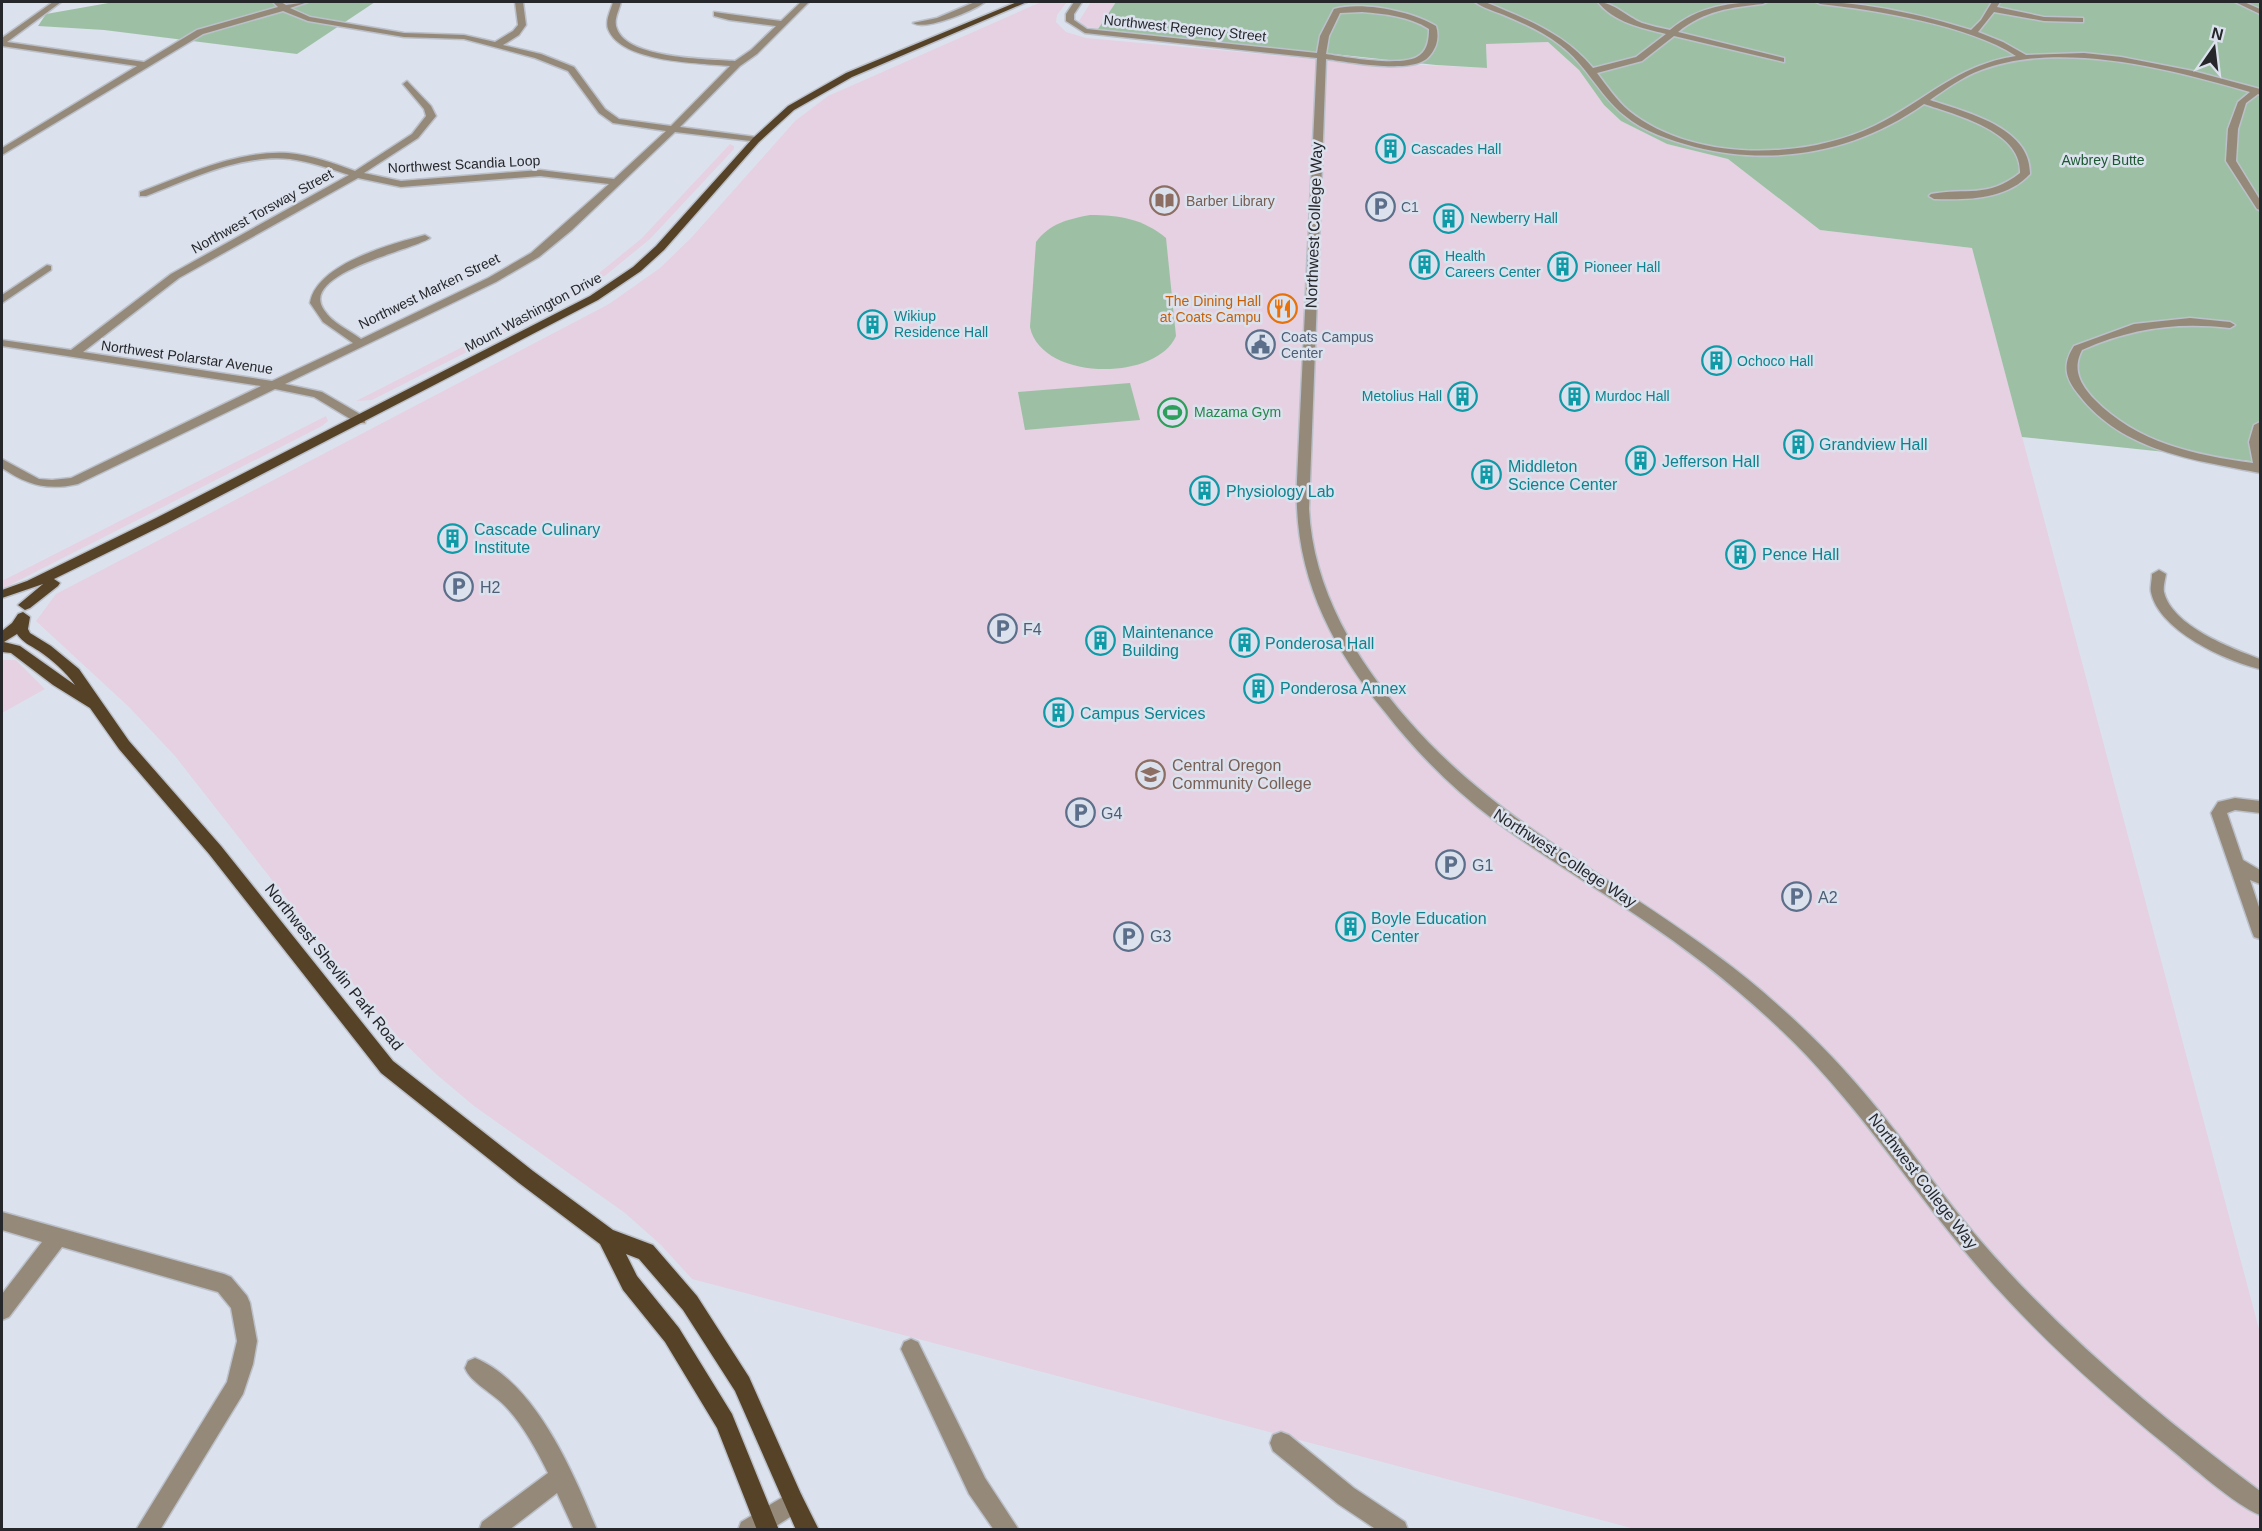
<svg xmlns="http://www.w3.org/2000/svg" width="2262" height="1531" viewBox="0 0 2262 1531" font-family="Helvetica,sans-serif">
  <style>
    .education { fill: #e5d1e1 }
    .green { fill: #9dc0a5 }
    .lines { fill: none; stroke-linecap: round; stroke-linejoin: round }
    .minor-casing { stroke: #bbc0ca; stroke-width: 3 }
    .major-casing { stroke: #bbc0ca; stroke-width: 3 }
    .minor { fill: #958a7a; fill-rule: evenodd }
    .major { fill: #564327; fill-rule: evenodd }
    .labels { text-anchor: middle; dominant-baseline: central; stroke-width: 5; stroke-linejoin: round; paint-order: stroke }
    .far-street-label { font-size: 14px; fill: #25272b; stroke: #dce2ed }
    .far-culture-label { font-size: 14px; fill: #0d838f; stroke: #dce2ed; text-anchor: start }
    .far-park-label { font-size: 14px; fill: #1b5832; stroke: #dce2ed }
    .far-education-label { font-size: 14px; fill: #785e54; stroke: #dce2ed; text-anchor: start }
    .far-service-label { font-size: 14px; fill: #4e5e75; stroke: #dce2ed; text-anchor: start }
    .far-food-label { font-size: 14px; fill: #c56008; stroke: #dce2ed; text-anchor: end }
    .far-leisure-label { font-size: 14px; fill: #27864d; stroke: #dce2ed; text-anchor: start }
    .street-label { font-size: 16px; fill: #25272b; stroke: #dce2ed }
    .culture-label { font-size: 16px; fill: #0d838f; stroke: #dce2ed; text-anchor: start }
    .service-label { font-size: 16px; fill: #4e5e75; stroke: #dce2ed; text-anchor: start }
    .education-label { font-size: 16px; fill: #785e54; stroke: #dce2ed; text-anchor: start }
  </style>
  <rect width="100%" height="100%" fill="#dce2ed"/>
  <g class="education">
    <polygon points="1041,2 1067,2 1057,15 1056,22 1066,32 1086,38 1336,61 1487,68 1486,44 1548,42 1579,70 1604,105 1621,121 1667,144 1728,159 1820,230 1972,248 2260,1333 2260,1529 1635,1529 692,1279 661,1245 625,1213 474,1106 436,1074 400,1039 362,995 175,756 129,707 36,621 56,594 609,304 660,268 691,238 795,121 828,96"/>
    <polygon points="1091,2 1116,2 1098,29 1084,26 1079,21"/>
    <polygon points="730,144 734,146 734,149 650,239 606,275 546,312 372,400 356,401 547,304 599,273 641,239"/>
    <polygon points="326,416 328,421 322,426 2,589 2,581"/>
    <polygon points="2,660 16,660 45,689 2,713"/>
  </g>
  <g class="green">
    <polygon points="114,2 375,2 297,54 104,30 38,26 46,14"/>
    <polygon points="1116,2 2260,2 2260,462 2022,437 1972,248 1820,230 1728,159 1667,144 1621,121 1604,105 1579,70 1548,42 1486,44 1487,68 1436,65 1098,29"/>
    <path d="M1090 215C1120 215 1143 219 1166 238L1176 336C1156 382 1041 381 1030 327L1036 242C1049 224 1068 219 1090 215Z"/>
    <polygon points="1130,383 1140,420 1025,430 1018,392"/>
  </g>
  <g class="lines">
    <defs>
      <g id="minor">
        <path d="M53 2H61L7 42 144 62 197 30 278 7 273 2H281L286 5 308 2 290 8 310 17 404 33 464 35 495 42 513 31 518 25 515 2H523L526 25 519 35 503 45 541 54 574 67 605 109 619 119 671 126 730 66C700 63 621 63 608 29 605 20 611 10 613 2H621C619 11 613 20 617 29 628 59 708 59 735 61L751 50 776 26 729 20 714 16V12L781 21 801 2H809L757 54 740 66 680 127 756 137 759 138V142L675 132 572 230 539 257 496 282 285 384 322 392 365 417V423H357L314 397 275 389 78 484C48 491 27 485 2 468V459L39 479 52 480 71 478 261 386 2 346V340L71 350 171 274 349 175C329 168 310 162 290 159 241 154 191 179 146 196H140V192C186 175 237 150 288 153 311 155 333 163 355 171L412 134 426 116 424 109 403 84 407 81 431 106 436 116 418 138 364 173 401 181 540 170 614 179 666 131 613 123 599 113 568 71 535 58 464 39 404 37 308 21 283 11 203 34 2 155V148L137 66 2 46V38ZM540 176 609 184 531 253 488 278 361 339C349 330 332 323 324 310 298 273 414 250 430 238L425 235C391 244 316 264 310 303L323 322 353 343 272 381 83 352 179 278 358 178 401 187Z"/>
        <path d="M975 2H985C973 11 926 31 913 23L937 18Z"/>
        <path d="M1074 2H1082L1074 14V20L1087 29 1317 53 1320 36 1334 9C1361 1 1412 11 1436 26 1438 32 1438 38 1436 45 1434 50 1430 57 1425 60 1405 73 1349 62 1326 59L1309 509C1313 590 1356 660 1408 720 1512 840 1661 899 1779 1006 1812 1035 1843 1067 1871 1101 1909 1146 1941 1195 1979 1239 2062 1335 2159 1416 2260 1491V1515C2236 1506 2189 1464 2167 1446 2093 1386 2023 1322 1963 1249 1902 1175 1851 1096 1781 1030 1737 988 1690 951 1639 917 1591 884 1540 855 1494 820 1453 789 1416 752 1385 712 1328 643 1293 571 1297 480L1317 58 1085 33 1066 21V14ZM1362 12C1385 14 1409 16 1429 29 1429 38 1428 49 1420 55 1405 68 1345 57 1326 54L1329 36 1340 13Z"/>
        <path d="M1475 2H1485C1526 19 1564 33 1593 68L1636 57 1666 34C1642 28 1613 22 1598 2 1613 2 1627 17 1642 23 1651 26 1661 28 1670 30 1698 6 1731 2 1767 2L1763 4C1732 7 1703 11 1678 32L1784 58V62L1674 36 1642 61 1597 73C1607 86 1616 100 1629 111 1692 162 1804 160 1874 126 1926 101 1956 65 2016 56 1969 25 1876 10 1820 4L1816 2C1867 2 1922 15 1971 30L1981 20 1992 2H2000L1997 7 2044 17 2083 18V22H2080L2044 21 1994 12 1978 32 2003 42 2026 55 2084 53 2121 57 2193 71 2260 89V95L2258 94 2246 103 2238 129 2236 161 2260 200V210L2257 209 2226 161 2228 129 2238 102 2250 92C2171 69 2060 40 1981 70 1962 77 1946 89 1930 100 1965 112 2031 127 2030 174 2006 200 1967 200 1934 199L1929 196 1931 194C1967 187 1987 199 2020 173 2022 131 1956 115 1924 104 1856 152 1775 167 1695 147 1670 140 1644 132 1624 115 1599 95 1586 64 1560 45 1543 32 1523 23 1504 15 1494 11 1483 8 1475 2Z"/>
        <polygon points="2235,2 2244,2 2260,9 2260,14"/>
        <polygon points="47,265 51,266 51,270 2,303 2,295"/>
        <path d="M2190 318 2230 322 2235 325 2230 328C2177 322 2132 328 2082 350 2072 369 2080 384 2094 399 2137 443 2194 455 2253 463L2249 442 2254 425 2260 422V473C2195 460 2123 452 2079 395 2065 378 2062 365 2074 346L2134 324Z"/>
        <path d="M2159 570 2166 574C2165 580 2163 587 2164 592 2172 626 2231 648 2260 659V669C2226 661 2159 631 2151 592 2150 587 2152 580 2152 574Z"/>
        <polygon points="2235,798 2260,801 2260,813 2235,810 2227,813 2243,860 2260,870 2260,884 2250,880 2260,910 2260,939 2254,937 2252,932 2211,813 2218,802"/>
        <polygon points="2,1212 224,1274 231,1277 247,1296 250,1303 257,1341 253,1364 243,1394 160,1530 136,1530 227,1382 237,1341 231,1308 218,1292 62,1247 9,1317 2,1320 2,1294 42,1242 2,1230"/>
        <polygon points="911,1339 918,1342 985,1478 1019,1530 994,1530 969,1494 901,1349 904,1342"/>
        <path d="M475 1358C536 1383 573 1472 597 1530H574L557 1493 509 1530H479L482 1522 548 1473C536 1449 523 1425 505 1406 494 1394 470 1382 465 1368L468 1361Z"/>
        <polygon points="1281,1432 1289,1435 1354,1488 1405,1522 1408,1530 1377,1530 1338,1504 1273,1451 1270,1443 1273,1435"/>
        <polygon points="793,1491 801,1494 804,1502 801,1510 770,1530 738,1530 741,1522"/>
      </g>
      <g id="major">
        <polygon points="1017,2 1027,2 852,77 794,110 759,142 664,250 641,271 598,300 166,524 54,579 60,583 58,586 30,608 25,610 18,605 43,584 2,598 2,590 27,581 156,518 590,296 633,267 656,246 753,138 788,106 846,73"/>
        <path d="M23 612 30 617 28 629 30 633 51 646 79 669 129 741 221 846 393 1061 533 1171 613 1230 653 1245 697 1296 749 1377 801 1494 819 1530H796L735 1391 683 1310 639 1259 626 1254 637 1276 679 1328 732 1414 779 1530H757L717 1428 665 1342 623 1290 600 1244 519 1183 381 1073 209 854 119 749 90 708 53 685 11 653 2 652V631L12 623 18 614ZM17 634C22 642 31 646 39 651 52 660 66 672 75 685L20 646 4 642Z"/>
      </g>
    </defs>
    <use href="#minor" class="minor-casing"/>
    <use href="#major" class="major-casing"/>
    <use href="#minor" class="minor"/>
    <use href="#major" class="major"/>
  </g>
  <defs>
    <symbol id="building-ring" viewBox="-11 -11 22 22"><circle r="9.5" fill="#dce2ed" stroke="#0f9aa8" stroke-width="1.5"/><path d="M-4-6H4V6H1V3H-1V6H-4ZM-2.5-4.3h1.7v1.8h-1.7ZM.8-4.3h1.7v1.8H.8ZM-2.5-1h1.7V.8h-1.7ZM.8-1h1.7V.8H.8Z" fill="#0f9aa8"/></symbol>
    <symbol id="library-ring" viewBox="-11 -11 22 22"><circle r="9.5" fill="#dce2ed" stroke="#8d6e63" stroke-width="1.5"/><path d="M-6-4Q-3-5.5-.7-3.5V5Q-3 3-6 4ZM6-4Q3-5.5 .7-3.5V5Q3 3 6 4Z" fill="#8d6e63"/></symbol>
    <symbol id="parking-ring" viewBox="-11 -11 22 22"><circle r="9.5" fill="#dce2ed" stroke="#5c6f8a" stroke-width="1.5"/><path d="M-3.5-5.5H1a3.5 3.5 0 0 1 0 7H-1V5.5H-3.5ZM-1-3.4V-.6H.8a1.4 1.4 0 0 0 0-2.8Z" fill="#5c6f8a"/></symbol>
    <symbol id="restaurant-ring" viewBox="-11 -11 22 22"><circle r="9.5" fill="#dce2ed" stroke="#e8710a" stroke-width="1.5"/><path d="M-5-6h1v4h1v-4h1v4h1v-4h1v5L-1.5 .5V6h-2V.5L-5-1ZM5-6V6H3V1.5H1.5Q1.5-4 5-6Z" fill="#e8710a"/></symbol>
    <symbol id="civic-ring" viewBox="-11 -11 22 22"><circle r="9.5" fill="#dce2ed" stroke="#5c6f8a" stroke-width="1.5"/><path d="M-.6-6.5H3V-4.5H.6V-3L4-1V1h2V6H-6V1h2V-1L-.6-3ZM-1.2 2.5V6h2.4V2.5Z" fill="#5c6f8a"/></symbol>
    <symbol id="stadium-ring" viewBox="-11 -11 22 22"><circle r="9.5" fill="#dce2ed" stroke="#2e9e5b" stroke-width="1.5"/><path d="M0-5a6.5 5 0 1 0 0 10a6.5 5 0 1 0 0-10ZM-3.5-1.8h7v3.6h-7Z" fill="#2e9e5b"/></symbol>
    <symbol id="university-ring" viewBox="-11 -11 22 22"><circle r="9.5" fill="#dce2ed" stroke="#8d6e63" stroke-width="1.5"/><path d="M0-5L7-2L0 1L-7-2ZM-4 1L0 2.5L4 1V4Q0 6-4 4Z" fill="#8d6e63"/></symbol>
  </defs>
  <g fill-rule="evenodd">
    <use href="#building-ring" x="1374" y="132" width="33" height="33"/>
    <use href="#library-ring" x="1148" y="184" width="33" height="33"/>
    <use href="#parking-ring" x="1364" y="190" width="33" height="33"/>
    <use href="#building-ring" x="1432" y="202" width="33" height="33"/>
    <use href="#building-ring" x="1408" y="248" width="33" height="33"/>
    <use href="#building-ring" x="1546" y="250" width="33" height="33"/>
    <use href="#restaurant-ring" x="1266" y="292" width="33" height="33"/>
    <use href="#building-ring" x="856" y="308" width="33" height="33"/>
    <use href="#civic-ring" x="1244" y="328" width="33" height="33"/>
    <use href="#building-ring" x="1700" y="344" width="33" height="33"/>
    <use href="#building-ring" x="1446" y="380" width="33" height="33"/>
    <use href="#building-ring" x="1558" y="380" width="33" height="33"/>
    <use href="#stadium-ring" x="1156" y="396" width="33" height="33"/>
    <use href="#building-ring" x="1782" y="428" width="33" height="33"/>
    <use href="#building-ring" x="1624" y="444" width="33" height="33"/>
    <use href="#building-ring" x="1470" y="458" width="33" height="33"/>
    <use href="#building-ring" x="1188" y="474" width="33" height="33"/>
    <use href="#building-ring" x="436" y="522" width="33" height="33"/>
    <use href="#building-ring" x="1724" y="538" width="33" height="33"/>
    <use href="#parking-ring" x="442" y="570" width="33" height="33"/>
    <use href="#parking-ring" x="986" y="612" width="33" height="33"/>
    <use href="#building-ring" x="1084" y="624" width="33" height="33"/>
    <use href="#building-ring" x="1228" y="626" width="33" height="33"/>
    <use href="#building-ring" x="1242" y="672" width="33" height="33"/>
    <use href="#building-ring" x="1042" y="696" width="33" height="33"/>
    <use href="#university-ring" x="1134" y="758" width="33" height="33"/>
    <use href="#parking-ring" x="1064" y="796" width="33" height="33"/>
    <use href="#parking-ring" x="1434" y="848" width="33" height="33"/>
    <use href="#parking-ring" x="1780" y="880" width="33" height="33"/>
    <use href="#building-ring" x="1334" y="910" width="33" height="33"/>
    <use href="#parking-ring" x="1112" y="920" width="33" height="33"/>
  </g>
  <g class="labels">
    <g class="far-street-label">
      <text transform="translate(1185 28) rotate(6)">Northwest Regency Street</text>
      <text transform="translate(464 164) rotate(-3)">Northwest Scandia Loop</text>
      <text transform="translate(262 211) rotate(-29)">Northwest Torsway Street</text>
      <text transform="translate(429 291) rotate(-26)">Northwest Marken Street</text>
      <text transform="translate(533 312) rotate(-28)">Mount Washington Drive</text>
      <text transform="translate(187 357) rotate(8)">Northwest Polarstar Avenue</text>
    </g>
    <g class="far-culture-label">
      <text x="1411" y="149">Cascades Hall</text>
      <text x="1470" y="218">Newberry Hall</text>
      <text x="1445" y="256">Health<tspan x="1445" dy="16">Careers Center</tspan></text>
      <text x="1584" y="267">Pioneer Hall</text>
      <text x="894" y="316">Wikiup<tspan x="894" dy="16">Residence Hall</tspan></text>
      <text x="1737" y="361">Ochoco Hall</text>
      <text x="1442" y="396" text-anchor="end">Metolius Hall</text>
      <text x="1595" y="396">Murdoc Hall</text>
    </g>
    <g class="far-park-label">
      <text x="2103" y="160">Awbrey Butte</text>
    </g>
    <g class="far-education-label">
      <text x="1186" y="201">Barber Library</text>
    </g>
    <g class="far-service-label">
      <text x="1401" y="207">C1</text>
      <text x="1281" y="337">Coats Campus<tspan x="1281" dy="16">Center</tspan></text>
    </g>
    <g class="far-food-label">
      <text x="1261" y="301">The Dining Hall<tspan x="1261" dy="16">at Coats Campu</tspan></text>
    </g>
    <g class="far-leisure-label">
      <text x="1194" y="412">Mazama Gym</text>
    </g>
    <g class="street-label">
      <text transform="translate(1314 225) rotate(-88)">Northwest College Way</text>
      <text transform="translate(1565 858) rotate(33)">Northwest College Way</text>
      <text transform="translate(334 967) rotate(51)">Northwest Shevlin Park Road</text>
      <text transform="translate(1923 1181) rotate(52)">Northwest College Way</text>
    </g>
    <g class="culture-label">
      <text x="1819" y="444">Grandview Hall</text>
      <text x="1662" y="461">Jefferson Hall</text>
      <text x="1508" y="466">Middleton<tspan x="1508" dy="18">Science Center</tspan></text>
      <text x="1226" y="491">Physiology Lab</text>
      <text x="474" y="529">Cascade Culinary<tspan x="474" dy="18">Institute</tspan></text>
      <text x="1762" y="554">Pence Hall</text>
      <text x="1122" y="632">Maintenance<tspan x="1122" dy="18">Building</tspan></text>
      <text x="1265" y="643">Ponderosa Hall</text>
      <text x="1280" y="688">Ponderosa Annex</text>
      <text x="1080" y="713">Campus Services</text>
      <text x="1371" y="918">Boyle Education<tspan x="1371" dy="18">Center</tspan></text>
    </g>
    <g class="service-label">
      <text x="480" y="587">H2</text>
      <text x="1023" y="629">F4</text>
      <text x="1101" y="813">G4</text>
      <text x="1472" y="865">G1</text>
      <text x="1818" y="897">A2</text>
      <text x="1150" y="936">G3</text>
    </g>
    <g class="education-label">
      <text x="1172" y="765">Central Oregon<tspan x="1172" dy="18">Community College</tspan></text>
    </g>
  </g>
  <rect width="2262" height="1531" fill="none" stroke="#25272b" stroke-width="6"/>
  <g transform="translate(2214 48) rotate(14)" stroke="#dce2ed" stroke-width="4.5" paint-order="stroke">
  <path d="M0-4.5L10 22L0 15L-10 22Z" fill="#25272b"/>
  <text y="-9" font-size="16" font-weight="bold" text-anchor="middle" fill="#25272b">N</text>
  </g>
</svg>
